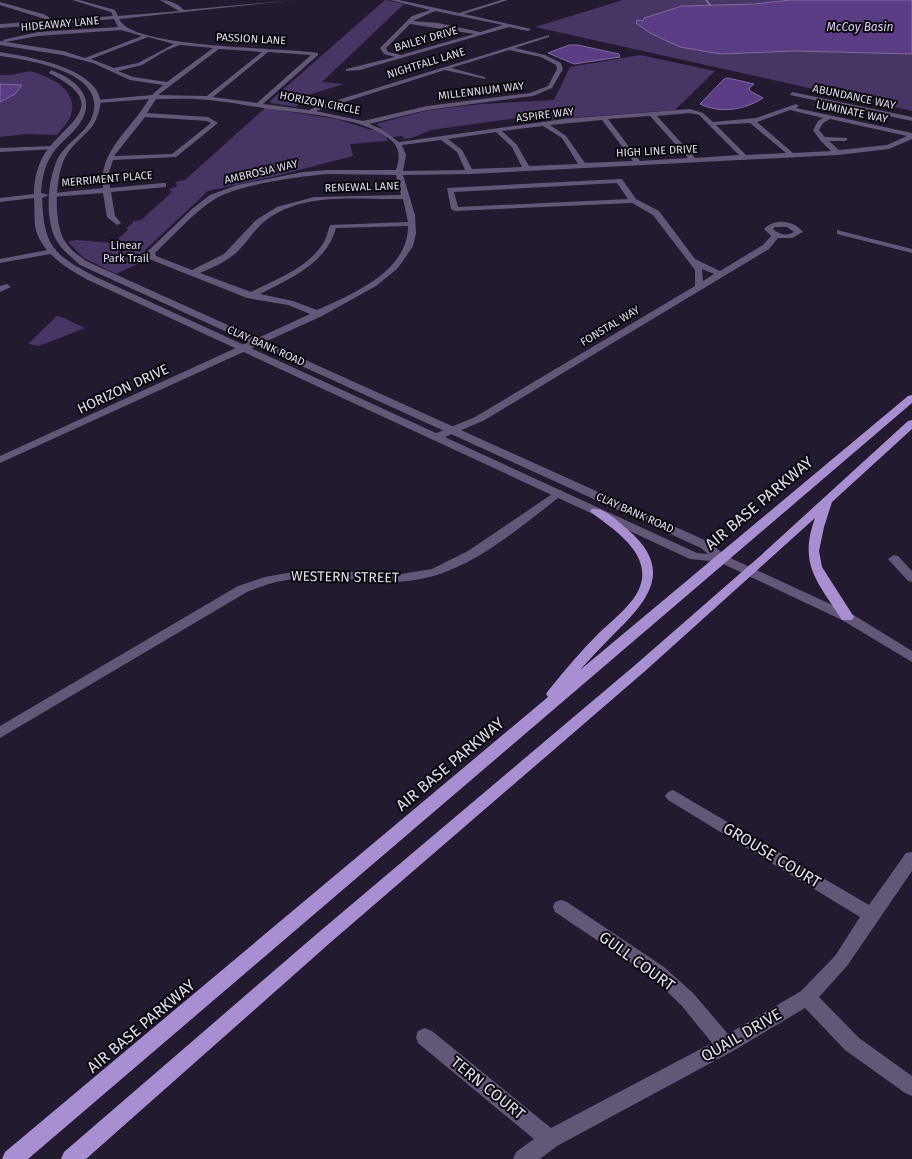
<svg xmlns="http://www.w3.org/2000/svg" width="912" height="1159" viewBox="0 0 912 1159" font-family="'Fira Sans',sans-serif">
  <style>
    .green { fill: #473564 }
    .water { fill: #5a3d84; stroke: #826ca2 }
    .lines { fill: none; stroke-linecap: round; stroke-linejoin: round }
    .stream { stroke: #826ca2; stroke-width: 2 }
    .minor { fill: #635777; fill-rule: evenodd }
    .tertiary { fill: #635777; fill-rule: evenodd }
    .primary { fill: #a88fd2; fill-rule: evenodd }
    .labels { text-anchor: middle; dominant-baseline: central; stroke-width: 4; stroke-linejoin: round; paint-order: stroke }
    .far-street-label { font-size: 11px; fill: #e0dbe9; stroke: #0a070f }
    .far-park-label { font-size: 11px; fill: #e4ddf2; stroke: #0a070f }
    .far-water-label { font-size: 12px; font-style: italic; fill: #dbcdf6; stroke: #0a070f }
    .street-label { font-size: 14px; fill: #e0dbe9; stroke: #0a070f }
    .near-street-label { font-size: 16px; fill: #e0dbe9; stroke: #0a070f }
  </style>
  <rect width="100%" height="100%" fill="#221a2e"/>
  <g class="green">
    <polygon points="385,0 404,4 322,82 344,84 308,95 296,107 271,103 270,101"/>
    <path d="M623 0H791L754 4 681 6 645 18 642 21V26C699 65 734 50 797 51 835 51 874 54 912 54V111L535 27Z"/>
    <polygon points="640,55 715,71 675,110 546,120 544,119 546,114 431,130 412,138 405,139 402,136 386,138 388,141 386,141 350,144 353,156 276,176 208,191 145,250 143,256 146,260 116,274 84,258 68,242 76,240 113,243 128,230 126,228 132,224 133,221 141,220 172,192 169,189 176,187 177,184 175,182 185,180 265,108 337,119 371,130 382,128 376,124 429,110 482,104 554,100 570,67"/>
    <path d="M30 71C50 77 79 89 71 115 69 122 61 129 57 135L27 134 0 137V75H11Z"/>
    <polygon points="57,316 64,318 85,328 39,346 28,344"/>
  </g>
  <g class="water">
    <polygon points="791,0 912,0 912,54 794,51 721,54 680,47 650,33 636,23 637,20 643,21 644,18 682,6 754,4"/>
    <polygon points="569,45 578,45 619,54 620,57 574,64 548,53"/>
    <path d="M728 78 754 84 749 88 750 91 763 98C744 110 721 114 700 104L724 79Z"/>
    <polygon points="0,84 22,85 15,94 0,102"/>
  </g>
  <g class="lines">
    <polyline class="stream" points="706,0 710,5"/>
    <g class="minor">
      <path d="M72 0H79L115 10 118 16 179 11 160 0C169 0 177 3 184 10L295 0 119 19C132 49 284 47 318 53V55L263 104 309 110 318 106 549 35V37L515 48 545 55 561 63 563 69 552 88 533 96 427 110 369 124 379 128 399 142 564 119 690 109 703 113 713 122 756 118 796 104 799 106 796 108 912 133V139L889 149 838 155 470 174 403 175 415 215 416 233 413 246 405 258 397 269 376 286 322 316 0 463V456L310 314 288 305 247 298 149 259 148 251 192 209 210 195 237 185 303 172 327 170H396C399 160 401 151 393 142 370 118 301 113 269 109 249 106 229 102 209 100 191 98 173 99 156 99L147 113 208 117 218 123 176 157 113 160 109 172 110 188 163 183H166V187L111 192 115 216 121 223 117 225 107 217 103 193 51 197V193H54L103 188C98 151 131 130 149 99L98 103 96 100 152 95 163 85 130 80 93 63 62 55 0 45V41L63 51 85 58 142 36 121 30 38 36 5 42 2 40 38 32 118 27 114 19 0 28V24L44 21 45 19 0 5V2L43 14 49 17 50 21 113 16 111 12ZM148 37 174 44 138 63 114 68 91 59ZM180 45 213 48 167 82 133 77 118 71 142 65 167 50ZM219 49 262 52 207 96 158 95ZM509 50 541 57 556 65 557 69 548 86 530 93 427 106 363 121 316 111 445 70 485 79V77L451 68ZM268 52 311 55 257 103 213 97ZM790 110 823 118 818 121 813 130 820 140 831 151 793 153 757 122ZM690 113 699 115 739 155 695 158 657 116ZM650 116 688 158 640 161 608 119ZM145 117 207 121 211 123 172 154 114 156ZM830 119 907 136 887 145 839 150 829 141H845L847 140V138L825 137 819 130 823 123ZM602 120 633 161 585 163 566 136 550 125ZM750 123 786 153 746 155 716 125ZM543 126 562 138 578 164 529 166 517 145 502 131ZM496 132 512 147 522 167 472 169 462 150 448 139ZM441 140 457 152 465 170 403 171 406 155 402 145ZM327 174 396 175 401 195 314 197 277 207 256 220 224 254 192 270 156 256 155 253C174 235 193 213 215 199 240 184 297 177 327 174ZM403 199 408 222 330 225C328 230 327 236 325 240 311 267 276 279 251 292L200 273C214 267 228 261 239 250 248 241 255 229 265 221 303 191 358 200 403 199ZM408 226C408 272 352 294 317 310L293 301 260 294C291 278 326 264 336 228Z"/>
      <path d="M390 0H399L459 13 501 0H508L464 14 531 29 528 31 509 27 360 70 346 71V69L395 57 384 54 380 48 412 16 430 10ZM435 11 503 25 480 32 438 23 413 21ZM410 24 474 34 401 55 388 52 386 48Z"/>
      <polygon points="792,92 912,117 912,121 790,95"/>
      <polygon points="53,146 56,148 55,149 0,152 0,148"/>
      <path d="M619 179H622L636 199 659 211 695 259 720 271 763 245 771 236 764 229C774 218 794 220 803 232L792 238H778L769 249 483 421 440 439H432L431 437 432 435 475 417 695 286V270L653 215 632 203 455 211 451 209 447 188ZM617 183 628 199 458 207 454 192ZM775 227H787L794 232C787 236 779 235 773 229ZM702 269 714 274 703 281Z"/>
      <polygon points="837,230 912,249 912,253 837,234"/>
      <polygon points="53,249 56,249 56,253 0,263 0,259"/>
      <polygon points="7,284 11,287 0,292 0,286"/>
      <path d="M558 490 562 491 564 493 562 495C516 530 467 575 408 581 376 585 345 577 313 577 290 578 268 583 247 592L0 738V726L238 586 265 577 298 571 328 570 395 575 432 569 468 551Z"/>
      <polygon points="894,555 898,556 912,571 912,582 908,581 888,559"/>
      <polygon points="673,790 869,905 906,853 912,852 912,871 847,966 819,997 859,1038 912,1076 912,1096 905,1093 845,1050 805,1008 733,1051 557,1146 540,1159 513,1159 516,1152 534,1139 418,1043 416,1037 418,1031 425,1028 432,1031 551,1128 712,1043 681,1005 652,977 555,912 553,907 555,902 561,900 567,902 664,967 693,993 728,1034 801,991 835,956 860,917 668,800 665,796 668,792"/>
    </g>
    <path class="tertiary" d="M0 52C28 57 75 64 94 87 98 91 99 96 101 101 96 134 83 131 67 154 55 173 53 220 64 240 69 249 78 255 86 261L709 542 726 556 852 614 912 651V662L842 620 719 562 690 559 88 280C66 268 40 252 35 226 34 217 35 207 34 198L0 202V198L34 194C34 180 37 166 45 153 68 120 112 105 49 73L51 70C78 80 99 100 77 127 69 137 57 145 51 156 44 167 42 180 41 193L49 195 42 198C44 245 52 254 94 276L697 553 708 554 701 548 80 265C73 258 64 252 58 243 44 222 47 180 58 158 67 142 86 133 92 117 109 72 29 60 0 56Z"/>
    <g class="primary">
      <path d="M912 395V403L28 1159H2L5 1152 548 697 546 694 548 691C564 671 581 651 599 633 611 622 624 611 634 598 660 560 619 533 592 513L590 511 592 509C603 506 619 522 627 529 676 570 647 602 612 636 601 647 590 659 580 670L908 396Z"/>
      <path d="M912 420V429L832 502 824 527 819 551 822 567 854 617 852 620H842C818 582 798 565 815 518L644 672 331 942 86 1159H61L64 1152 319 932 634 666 759 557 908 421Z"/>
    </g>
  </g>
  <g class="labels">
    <g class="far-street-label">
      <text transform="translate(60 24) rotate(-5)">HIDEAWAY LANE</text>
      <text transform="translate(251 39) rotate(3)">PASSION LANE</text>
      <text transform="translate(426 39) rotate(-16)">BAILEY DRIVE</text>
      <text transform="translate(426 63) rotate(-17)">NIGHTFALL LANE</text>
      <text transform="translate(481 91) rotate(-7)">MILLENNIUM WAY</text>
      <text transform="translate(854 97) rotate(12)">ABUNDANCE WAY</text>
      <text transform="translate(320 103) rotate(11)">HORIZON CIRCLE</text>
      <text transform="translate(852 112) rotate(12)">LUMINATE WAY</text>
      <text transform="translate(545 115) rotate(-7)">ASPIRE WAY</text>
      <text transform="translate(657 151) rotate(-3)">HIGH LINE DRIVE</text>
      <text transform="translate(261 172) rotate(-13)">AMBROSIA WAY</text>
      <text transform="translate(107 179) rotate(-5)">MERRIMENT PLACE</text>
      <text transform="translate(362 187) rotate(-2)">RENEWAL LANE</text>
      <text transform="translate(610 326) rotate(-31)">FONSTAL WAY</text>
      <text transform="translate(266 346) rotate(24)">CLAY BANK ROAD</text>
      <text transform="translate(635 513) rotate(24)">CLAY BANK ROAD</text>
    </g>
    <g class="far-park-label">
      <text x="126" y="245">Linear<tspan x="126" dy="13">Park Trail</tspan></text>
    </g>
    <g class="far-water-label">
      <text x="860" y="27">McCoy Basin</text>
    </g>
    <g class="street-label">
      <text transform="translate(123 389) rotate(-25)">HORIZON DRIVE</text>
      <text transform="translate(345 577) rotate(1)">WESTERN STREET</text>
    </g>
    <g class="near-street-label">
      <text transform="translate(759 503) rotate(-40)">AIR BASE PARKWAY</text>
      <text transform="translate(450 764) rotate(-40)">AIR BASE PARKWAY</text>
      <text transform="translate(772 855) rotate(31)">GROUSE COURT</text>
      <text transform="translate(637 961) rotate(36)">GULL COURT</text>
      <text transform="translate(141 1026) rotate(-40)">AIR BASE PARKWAY</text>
      <text transform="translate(741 1035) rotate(-30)">QUAIL DRIVE</text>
      <text transform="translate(488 1088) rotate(39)">TERN COURT</text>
    </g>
  </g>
</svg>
